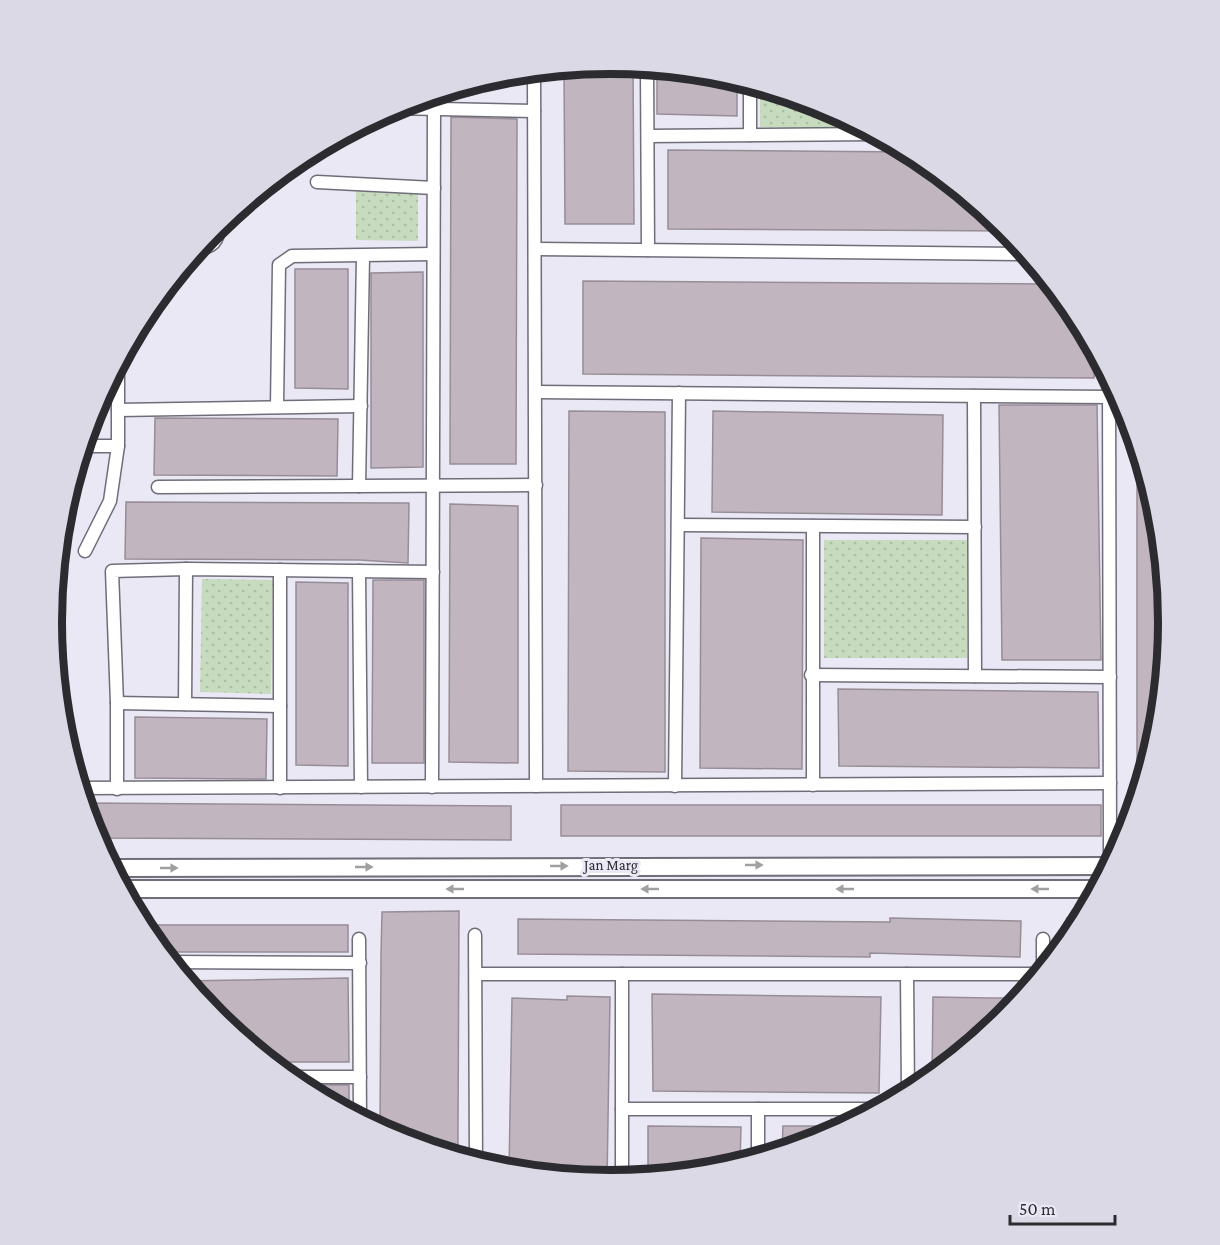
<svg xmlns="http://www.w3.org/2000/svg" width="1220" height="1245" viewBox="0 0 1220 1245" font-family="'Crimson Pro',serif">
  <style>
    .grass { fill: url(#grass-dots) }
    .building { fill: #c1b6bf; stroke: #978d96; stroke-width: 1.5 }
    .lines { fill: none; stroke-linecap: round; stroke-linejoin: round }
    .minor-casing { stroke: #6f6d78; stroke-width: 15 }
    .secondary-casing { stroke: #6f6d78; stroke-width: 20 }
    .minor { stroke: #fff; stroke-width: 12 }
    .secondary { stroke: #fff; stroke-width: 16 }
    .oneway { fill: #a0a0a2 }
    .labels { text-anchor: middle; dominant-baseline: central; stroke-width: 6; stroke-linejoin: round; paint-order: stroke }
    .street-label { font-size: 15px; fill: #2c2b30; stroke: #eae8f5 }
    .rim { fill: none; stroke: #2c2b30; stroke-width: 8 }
  </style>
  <defs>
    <pattern id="grass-dots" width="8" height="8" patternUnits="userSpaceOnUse" patternTransform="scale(1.5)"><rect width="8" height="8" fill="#c7dcbe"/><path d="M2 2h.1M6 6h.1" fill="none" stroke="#abbda4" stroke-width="1.8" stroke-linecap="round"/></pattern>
  </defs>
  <rect width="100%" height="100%" fill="#eae8f5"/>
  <g class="grass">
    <polygon points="760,87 824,106 865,128 760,127"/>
    <polygon points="356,189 418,191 418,241 356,240"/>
    <rect x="824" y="540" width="143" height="118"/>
    <polygon points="202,579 273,580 271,694 200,692"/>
    <polygon points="830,1118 863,1118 830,1136"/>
  </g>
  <g class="building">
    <polygon points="610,64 633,66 634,224 565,224 564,68"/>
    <polygon points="657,68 719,74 737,80 737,116 657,114"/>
    <polygon points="451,117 517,119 516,464 450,464"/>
    <polygon points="668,150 909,152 921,158 1008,231 668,229"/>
    <polygon points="295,269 348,269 348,389 295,388"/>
    <polygon points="423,272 423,467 371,468 371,273"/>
    <polygon points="583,281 1052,284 1075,312 1094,347 1094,378 583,374"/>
    <polygon points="999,405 1097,405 1101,660 1002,660"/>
    <polygon points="569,411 665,412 665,772 568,771"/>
    <polygon points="713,411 943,415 942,515 712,512"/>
    <polygon points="155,418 338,419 337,476 154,475"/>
    <polygon points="1137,452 1140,452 1158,514 1169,623 1158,732 1140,791 1137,791"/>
    <polygon points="126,502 409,503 408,563 359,560 125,559"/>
    <polygon points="450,504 518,506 518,763 449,762"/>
    <polygon points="701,538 803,540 802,769 700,768"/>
    <polygon points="373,580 424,580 424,763 372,763"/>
    <polygon points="296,582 348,583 348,766 296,765"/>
    <polygon points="838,689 1098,692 1099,768 839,766"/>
    <polygon points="135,717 267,719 266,779 135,778"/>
    <polygon points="83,803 511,806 511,840 94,838"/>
    <rect x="561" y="805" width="540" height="31"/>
    <polygon points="459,911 458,1130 458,1158 396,1139 380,1131 381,955 382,912"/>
    <polygon points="890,918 1021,921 1020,957 870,953 870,957 518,954 518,919 890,922"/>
    <polygon points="1067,918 1083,918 1067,942"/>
    <polygon points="141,925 348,925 348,952 161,952"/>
    <polygon points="348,978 349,1062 269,1062 214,1017 184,981"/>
    <polygon points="652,994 881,997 879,1093 653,1091"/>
    <polygon points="567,996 610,997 607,1181 509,1172 512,998 567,1000"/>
    <polygon points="933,997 989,998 1022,998 1005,1018 932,1078"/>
    <polygon points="297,1085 349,1085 349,1114 299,1087"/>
    <polygon points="648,1126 741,1127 740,1164 719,1171 648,1178"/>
    <polygon points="783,1126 820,1126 820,1140 782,1152"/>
  </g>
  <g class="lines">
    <defs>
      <g id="minor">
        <polyline points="647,67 648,250"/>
        <polyline points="534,71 536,786"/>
        <polyline points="393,108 534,111"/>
        <polyline points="750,135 750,84"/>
        <polyline points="648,136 875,134"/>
        <polyline points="317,182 434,188"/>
        <path d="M198 248C214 248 219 239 219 224"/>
        <polyline points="536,249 1027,254"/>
        <polyline points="1109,377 1110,852"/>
        <polyline points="536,392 1109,397"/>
        <polyline points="974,396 975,676"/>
        <polyline points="277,407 279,265 292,256 433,254"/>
        <polyline points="118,410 361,406"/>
        <polyline points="82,446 118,446"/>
        <polyline points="359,486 363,256"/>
        <polyline points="158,487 536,485"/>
        <polyline points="678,525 975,527"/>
        <polyline points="813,526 813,785"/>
        <polyline points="85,551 110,501 118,446 118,363"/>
        <polyline points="280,570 280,788"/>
        <polyline points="359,571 361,787"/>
        <polyline points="811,675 1110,677"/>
        <polyline points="117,703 280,706"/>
        <polyline points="185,704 186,569"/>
        <polyline points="675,786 679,393"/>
        <polyline points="432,787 434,109"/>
        <polyline points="79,788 1110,783"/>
        <polyline points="117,789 117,703 112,571 186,569 433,572"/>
        <polyline points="475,935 476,1163"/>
        <polyline points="359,939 360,1120"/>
        <polyline points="1043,939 1043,971"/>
        <polyline points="169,962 360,963"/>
        <polyline points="476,974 1041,974"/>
        <polyline points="622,974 622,1180"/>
        <polyline points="907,974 908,1094"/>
        <polyline points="286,1077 360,1077"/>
        <polyline points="622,1109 879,1109"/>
        <polyline points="758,1109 758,1159"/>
      </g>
      <g id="secondary">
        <polyline points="111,868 1111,866"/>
        <polyline points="122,889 1099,889"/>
      </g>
    </defs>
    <use href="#minor" class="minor-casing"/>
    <use href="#secondary" class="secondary-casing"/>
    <use href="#minor" class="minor"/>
    <use href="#secondary" class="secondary"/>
  </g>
  <defs><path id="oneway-solid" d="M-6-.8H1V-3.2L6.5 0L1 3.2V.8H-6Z" transform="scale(1.5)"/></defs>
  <g class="oneway">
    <use href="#oneway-solid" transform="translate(754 865)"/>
    <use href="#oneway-solid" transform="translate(559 866)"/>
    <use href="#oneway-solid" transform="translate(364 867)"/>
    <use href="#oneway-solid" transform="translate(169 868)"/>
    <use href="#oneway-solid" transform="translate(455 889) rotate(180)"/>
    <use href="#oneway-solid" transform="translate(650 889) rotate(180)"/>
    <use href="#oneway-solid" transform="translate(845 889) rotate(180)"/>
    <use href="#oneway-solid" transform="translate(1040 889) rotate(180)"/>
  </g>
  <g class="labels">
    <g class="street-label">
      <text x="611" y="865">Jan Marg</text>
    </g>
  </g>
  <path d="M0 0H1220V1245H0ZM62 622a548 548 0 1 1 1096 0a548 548 0 1 1-1096 0Z" fill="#dbd9e5" fill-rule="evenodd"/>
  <path class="rim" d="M62 622a548 548 0 1 1 1096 0a548 548 0 1 1-1096 0Z"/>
  <path d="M1010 1215v9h105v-9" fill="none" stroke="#2c2b30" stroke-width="3"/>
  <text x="1019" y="1215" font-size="18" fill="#2c2b30" stroke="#eae8f5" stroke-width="4.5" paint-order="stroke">50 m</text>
</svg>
